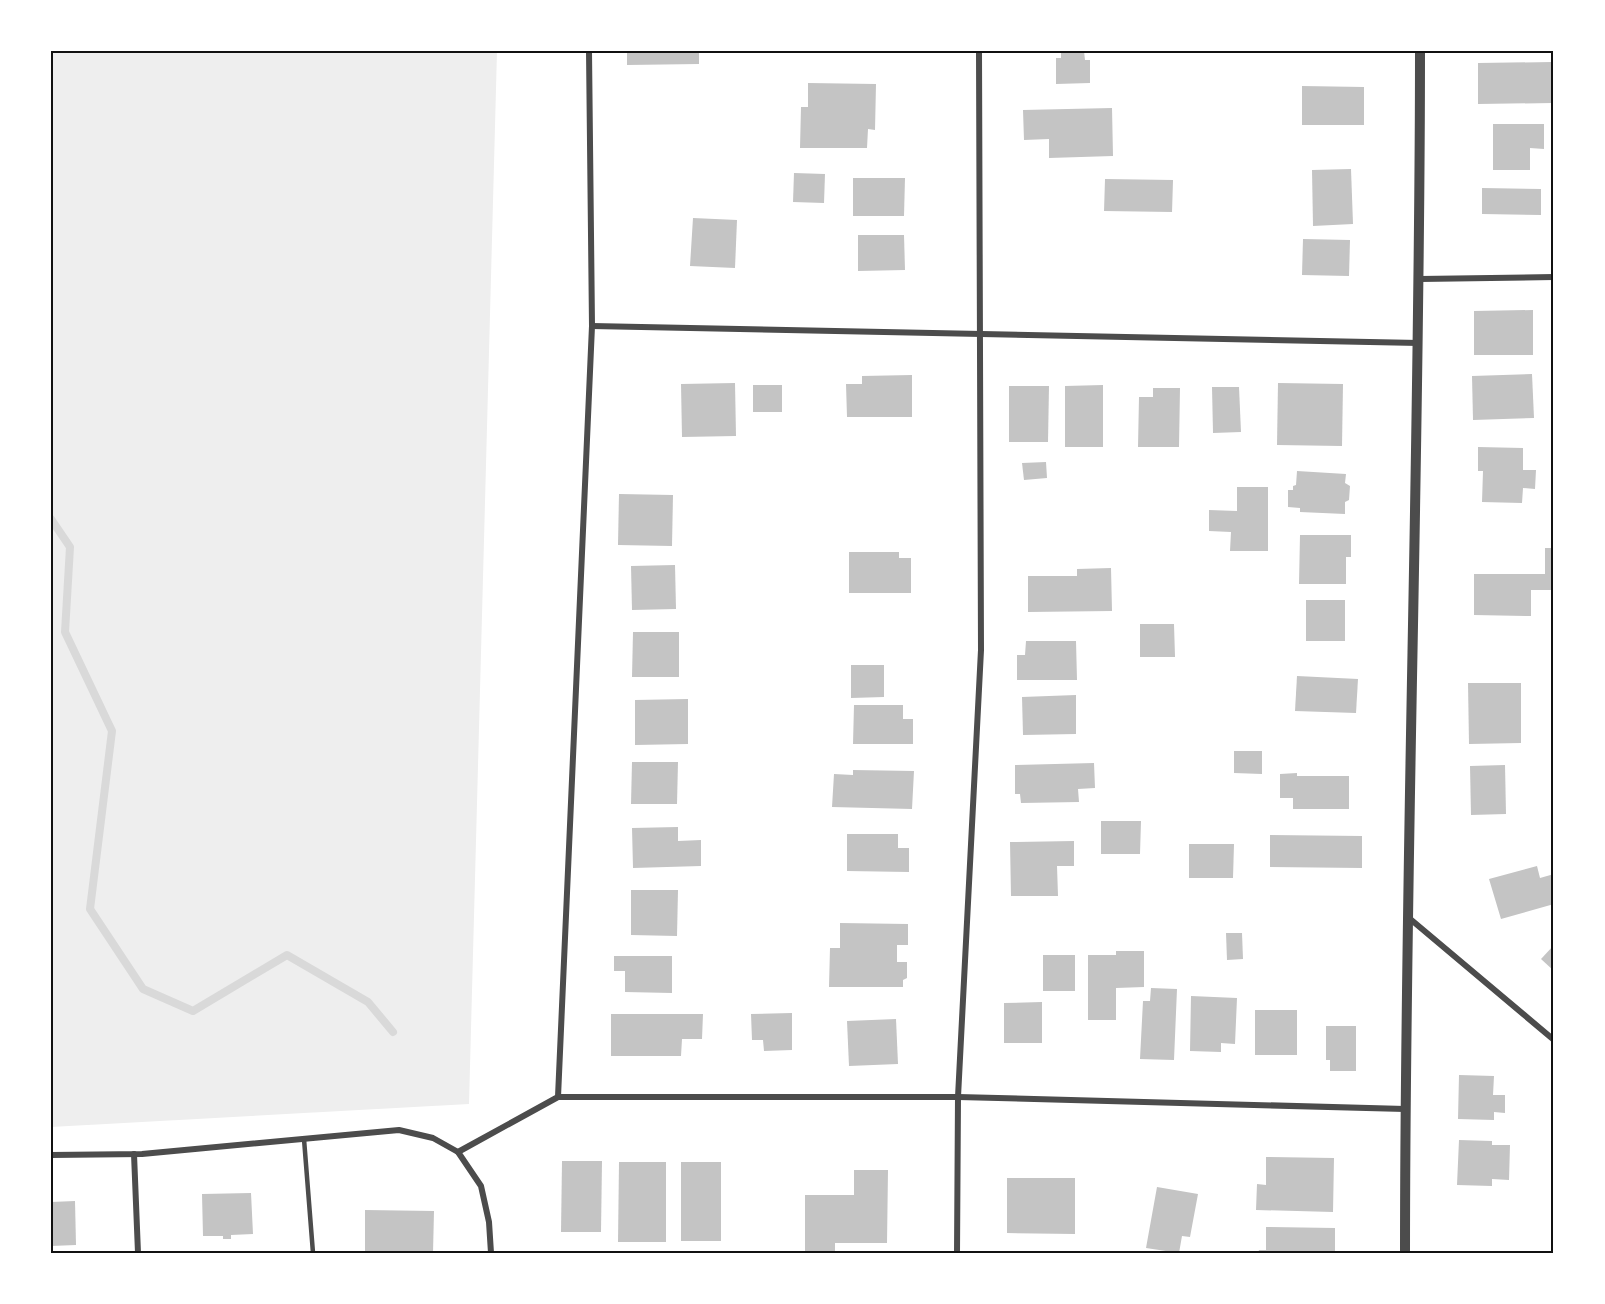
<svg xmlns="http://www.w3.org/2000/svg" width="1605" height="1304" viewBox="0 0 1605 1304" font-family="'PT Sans Narrow',sans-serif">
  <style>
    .green { fill: #eee }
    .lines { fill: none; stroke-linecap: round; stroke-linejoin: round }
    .stream { stroke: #d9d9d9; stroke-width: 8 }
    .building { fill: #c4c4c4 }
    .service { stroke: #4c4c4c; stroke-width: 4.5 }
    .minor { stroke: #4c4c4c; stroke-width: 6 }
    .tertiary { stroke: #4c4c4c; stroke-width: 10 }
    .neatline { fill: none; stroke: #111; stroke-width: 2 }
  </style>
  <rect width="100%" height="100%" fill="#fff"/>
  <polygon class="green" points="51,51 497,51 469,1104 51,1127"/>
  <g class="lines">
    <polyline class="stream" points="51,519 70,547 65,632 112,731 90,909 143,989 193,1011 287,955 368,1002 393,1032"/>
  </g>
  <g class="building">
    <polygon points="627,51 699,51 699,64 627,65"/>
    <polygon points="1061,51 1084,51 1085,60 1090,60 1090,83 1056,84 1056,58 1061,58"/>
    <polygon points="1552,62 1552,103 1478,104 1478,63"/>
    <polygon points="808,83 876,84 875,130 868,129 867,148 800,148 801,107 808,107"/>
    <polygon points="1302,86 1364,87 1364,125 1302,125"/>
    <polygon points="1112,108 1113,156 1049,158 1049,139 1024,140 1023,110"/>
    <polygon points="1493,124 1544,124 1544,149 1530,148 1530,170 1493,170"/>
    <polygon points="1351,169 1353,224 1313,226 1312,170"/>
    <polygon points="794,173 825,174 824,203 793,202"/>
    <polygon points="853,178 905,178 904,216 853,216"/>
    <polygon points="1105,179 1173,180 1172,212 1104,211"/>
    <polygon points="1482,188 1541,189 1541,215 1482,214"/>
    <polygon points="693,218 737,220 735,268 690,266"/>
    <polygon points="858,235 904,235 905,270 858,271"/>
    <polygon points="1303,239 1350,240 1349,276 1302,275"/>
    <polygon points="1533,310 1533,355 1474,355 1474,311"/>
    <polygon points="1532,374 1534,418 1473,420 1472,376"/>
    <polygon points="912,375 912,417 847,417 846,384 862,384 862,376"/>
    <polygon points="735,383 736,436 682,437 681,384"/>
    <polygon points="1278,383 1343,384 1342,446 1277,445"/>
    <rect x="753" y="385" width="29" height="27"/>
    <polygon points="1103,385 1103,447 1065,447 1065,386"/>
    <polygon points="1009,386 1049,386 1048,442 1009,442"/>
    <polygon points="1212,387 1239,387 1241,432 1213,433"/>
    <polygon points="1153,388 1180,388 1179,447 1138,447 1139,397 1153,397"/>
    <polygon points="1478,447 1523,448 1523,470 1536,470 1535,489 1523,488 1522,503 1482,502 1483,471 1478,471"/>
    <polygon points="1046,462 1047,478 1024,480 1022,463"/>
    <polygon points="1297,471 1346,474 1345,483 1350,486 1349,500 1345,502 1345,514 1300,512 1300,508 1288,507 1288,490 1293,490 1293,486 1296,485"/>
    <polygon points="1237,487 1268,487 1268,551 1230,551 1231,532 1209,531 1209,510 1237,511"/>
    <polygon points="619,494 673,495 672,546 618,545"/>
    <polygon points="1300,535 1351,535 1351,557 1346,557 1346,584 1299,584"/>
    <polygon points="1545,548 1554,548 1554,590 1531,590 1531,616 1474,615 1474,574 1545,574"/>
    <polygon points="849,552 899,552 899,558 911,558 911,593 849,593"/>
    <polygon points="675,565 676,609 632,610 631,566"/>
    <polygon points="1111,568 1112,611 1028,612 1028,576 1077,576 1077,569"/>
    <rect x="1306" y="600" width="39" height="41"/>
    <polygon points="1140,624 1174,624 1175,657 1140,657"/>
    <polygon points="633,632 679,632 679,677 632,677"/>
    <polygon points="1026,641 1076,641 1077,680 1017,680 1017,655 1025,655"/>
    <polygon points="851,665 884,665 884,697 851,698"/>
    <polygon points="1297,676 1358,679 1356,713 1295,711"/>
    <polygon points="1468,683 1521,683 1521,743 1469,744"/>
    <polygon points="1076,695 1076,734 1023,735 1022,697"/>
    <polygon points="688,699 688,744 635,745 635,700"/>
    <polygon points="854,705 903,705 903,719 913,719 913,744 853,744"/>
    <polygon points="1234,751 1262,751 1262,774 1234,773"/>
    <polygon points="632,762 678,762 677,804 631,804"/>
    <polygon points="1094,763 1095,788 1078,789 1079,802 1021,803 1020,794 1015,794 1015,765"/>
    <polygon points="1505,765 1506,814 1471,815 1470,766"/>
    <polygon points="853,770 914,771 912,809 832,807 834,774 853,775"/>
    <polygon points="1297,773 1297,776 1349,776 1349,809 1293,809 1293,798 1280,798 1280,774"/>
    <polygon points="1101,821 1141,821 1140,854 1101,854"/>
    <polygon points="678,827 678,841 701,840 701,866 633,868 632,828"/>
    <polygon points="847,834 898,834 898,848 909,848 909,872 847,871"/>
    <polygon points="1270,835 1362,836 1362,868 1270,867"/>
    <polygon points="1074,841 1074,866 1057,866 1058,896 1011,896 1010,842"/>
    <polygon points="1189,844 1234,844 1233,878 1189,878"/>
    <polygon points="1537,866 1540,878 1554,874 1554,904 1501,919 1489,879"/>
    <polygon points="631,890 678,890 677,936 631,935"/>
    <polygon points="840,923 908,924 908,945 897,945 897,962 907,962 907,978 903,980 903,987 829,987 830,948 840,948"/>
    <polygon points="1226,933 1242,933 1243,959 1227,960"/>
    <polygon points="1554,945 1554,971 1541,959"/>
    <polygon points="1116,951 1144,951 1144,987 1116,988 1116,1020 1088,1020 1088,955 1116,955"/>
    <rect x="1043" y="955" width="32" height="36"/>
    <polygon points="614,956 672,956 672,993 625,992 625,971 614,971"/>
    <polygon points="1151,988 1177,989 1174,1060 1140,1059 1143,1001 1150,1001"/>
    <polygon points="1191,996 1237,998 1235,1044 1221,1043 1221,1052 1190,1051"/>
    <polygon points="1042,1002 1042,1043 1004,1043 1004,1003"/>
    <rect x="1255" y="1010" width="42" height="45"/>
    <polygon points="792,1013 792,1050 764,1051 763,1040 752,1040 751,1014"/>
    <polygon points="611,1014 703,1014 702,1039 682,1039 681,1056 611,1056"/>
    <polygon points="896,1019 898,1064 849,1066 847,1021"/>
    <polygon points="1326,1026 1356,1026 1356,1071 1330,1071 1330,1060 1326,1060"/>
    <polygon points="1459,1075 1494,1076 1493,1095 1505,1095 1505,1113 1494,1112 1494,1120 1458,1119"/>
    <polygon points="1459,1140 1492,1141 1492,1145 1510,1145 1509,1180 1492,1179 1492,1186 1457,1185"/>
    <polygon points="1266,1157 1334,1158 1333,1212 1256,1210 1257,1184 1266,1185"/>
    <polygon points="562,1161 602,1161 601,1232 561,1232"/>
    <polygon points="619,1162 666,1162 666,1242 618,1242"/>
    <rect x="681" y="1162" width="40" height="79"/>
    <polygon points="854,1170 888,1170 887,1243 835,1243 835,1253 805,1253 805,1195 854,1195"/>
    <polygon points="1007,1178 1075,1178 1075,1234 1007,1233"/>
    <polygon points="1157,1187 1198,1194 1190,1237 1182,1236 1179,1253 1146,1248"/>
    <polygon points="251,1193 253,1234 231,1235 231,1239 223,1239 223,1236 203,1236 202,1194"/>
    <polygon points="75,1201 76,1245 51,1246 51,1202"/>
    <polygon points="365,1210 434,1211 433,1253 365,1253"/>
    <polygon points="1266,1227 1335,1228 1335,1253 1258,1253 1259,1250 1266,1250"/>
  </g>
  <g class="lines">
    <polyline class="service" points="304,1139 313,1253"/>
    <g class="minor">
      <polyline points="1420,279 1554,277"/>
      <polyline points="592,326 1419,343"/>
      <polyline points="1409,918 1554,1040"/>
      <polyline points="558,1097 958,1097 1405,1109"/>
      <polyline points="134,1154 138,1253"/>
      <polyline points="51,1155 142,1154 399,1130 433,1138 458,1152"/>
      <polyline points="491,1253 489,1222 481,1186 458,1152 558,1097 592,326 589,51"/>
      <polyline points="957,1253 958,1097 981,650 979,51"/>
    </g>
    <path class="tertiary" d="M1405 1253C1405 852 1420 452 1420 51"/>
  </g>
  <rect width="1605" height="1304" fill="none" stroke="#ffffff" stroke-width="105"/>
  <rect x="52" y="52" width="1500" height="1200" class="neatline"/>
</svg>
